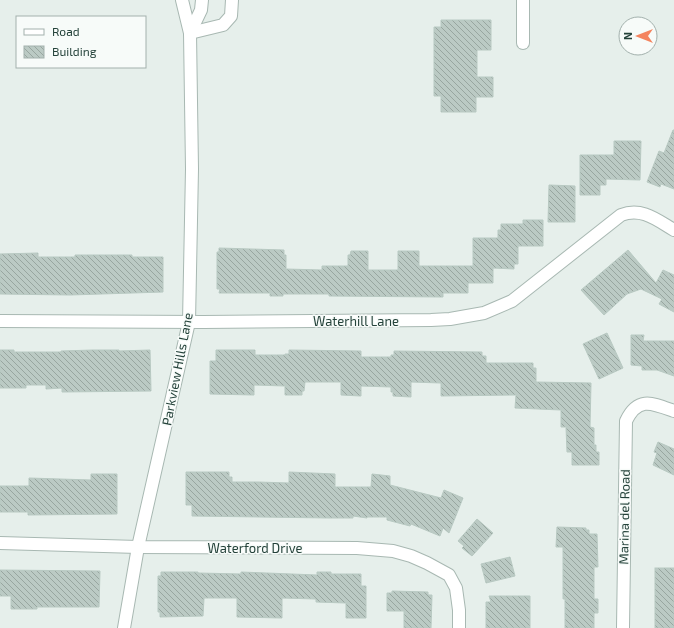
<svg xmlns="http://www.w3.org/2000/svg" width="674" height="628" viewBox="0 0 674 628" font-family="'Exo 2',sans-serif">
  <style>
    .building { fill: url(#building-back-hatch); stroke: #b8c9c2 }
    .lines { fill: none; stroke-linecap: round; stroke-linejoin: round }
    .minor-casing { stroke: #a8b8b2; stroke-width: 14 }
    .minor { stroke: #fff; stroke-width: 12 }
    .labels { text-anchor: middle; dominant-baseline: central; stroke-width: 3; stroke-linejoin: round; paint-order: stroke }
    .street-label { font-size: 13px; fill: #24423a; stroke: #f7fbf9 }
  </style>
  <defs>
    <pattern id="building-back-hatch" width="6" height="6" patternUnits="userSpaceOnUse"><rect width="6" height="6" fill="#bbcac4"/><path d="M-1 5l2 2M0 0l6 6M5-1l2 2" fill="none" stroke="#98a6a0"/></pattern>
  </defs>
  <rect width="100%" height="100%" fill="#e6efeb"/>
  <g class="building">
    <polygon points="441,20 491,20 491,50 477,50 477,77 493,77 493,97 476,97 476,112 441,112 441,96 434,96 434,27 441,27"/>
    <polygon points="673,130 674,130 674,189 661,184 660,187 647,182 659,151 664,153"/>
    <polygon points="614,141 641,141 640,180 606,179 606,185 600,185 600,195 580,195 580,155 614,155"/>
    <polygon points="549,185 575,186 575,222 548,222"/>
    <polygon points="523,220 543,220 543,246 518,246 518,264 514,264 514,269 493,268 493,283 468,283 468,293 443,293 443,297 329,296 329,294 283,294 283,296 270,296 270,293 219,293 220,289 217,289 217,252 219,252 219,248 284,250 284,255 286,255 286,269 322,270 322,266 348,266 348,255 350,255 351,251 368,251 368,270 398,270 398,251 419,251 419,266 473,266 473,238 498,238 498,230 501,230 501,224 523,224"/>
    <polygon points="628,250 656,283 663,270 674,275 674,312 659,304 662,299 641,289 627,294 604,315 581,290"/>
    <polygon points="38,253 38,257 75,257 75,255 132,255 132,257 163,257 163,292 70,295 0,294 0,254"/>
    <polygon points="607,333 623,368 599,379 583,344"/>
    <polygon points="631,335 644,335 643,341 674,341 674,376 657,370 642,370 642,366 631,365"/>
    <polygon points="0,350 14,350 14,352 61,352 61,351 93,350 119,350 119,351 150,350 151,391 62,392 62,388 46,389 46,385 26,385 26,388 0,388"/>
    <polygon points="216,350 255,350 255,355 285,355 285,354 289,354 289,350 361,351 361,357 391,357 391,355 394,355 394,351 482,352 482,356 486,356 486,363 533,363 533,368 536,368 536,382 591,383 590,427 594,428 594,445 596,445 596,452 599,452 599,465 572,465 572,452 567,452 566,427 561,427 561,410 515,408 516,395 441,396 441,383 411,382 411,397 393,396 393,392 391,392 391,387 361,386 361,396 341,395 341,382 305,382 304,391 302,391 302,395 285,395 285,386 254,385 254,395 210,394 210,361 216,361"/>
    <polygon points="658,442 674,449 674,475 653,465 657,453 654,452"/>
    <polygon points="186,472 229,472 229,477 232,477 232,482 258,482 289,483 289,472 335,474 335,487 371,487 372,474 390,476 390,485 441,498 444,490 463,498 449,533 443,528 440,536 411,524 410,526 387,520 387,517 367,517 367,518 353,516 353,518 329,518 192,516 192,505 186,505"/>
    <polygon points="91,474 117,474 117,514 28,515 28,512 0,512 0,486 29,486 29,478 91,480"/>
    <polygon points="477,519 493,533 472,556 462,548 464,546 458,541"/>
    <polygon points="557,527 586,528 586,530 589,530 589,534 597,534 598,567 594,567 594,599 598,599 598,613 594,613 594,628 565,628 565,599 563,599 563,547 556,547"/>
    <polygon points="510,557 515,576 486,583 481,564"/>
    <rect x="655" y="568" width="19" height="60"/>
    <polygon points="0,570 100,571 99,607 37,607 37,609 11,609 11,596 0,596"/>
    <polygon points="161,572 198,572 198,573 241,574 241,572 317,575 317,572 331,572 331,574 361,574 361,586 366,586 366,618 346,618 346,603 316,602 316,599 282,598 282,618 237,617 237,598 204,598 203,616 160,617 160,612 158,612 158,576 161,576"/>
    <polygon points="392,591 428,592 428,595 432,595 431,628 404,628 404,611 387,611 387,593 392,593"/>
    <polygon points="489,596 530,596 530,628 486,628 486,602 491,602"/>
  </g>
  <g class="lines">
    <defs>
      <g id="minor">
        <polyline points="523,0 523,43"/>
        <polyline points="190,33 223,25 231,16 232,0"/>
        <polyline points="190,33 201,10 202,0"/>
        <path d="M0 321 203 322 431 320 450 319 484 313 512 301 621 215C642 207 657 220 674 230"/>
        <polyline points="0,543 138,547 357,548 393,551 411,556 427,563 449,575 456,588 459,610 459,628"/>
        <polyline points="124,628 138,547 189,322 192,169 190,33 182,0"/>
        <path d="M623 628 626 421C638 396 652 403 674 411"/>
      </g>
    </defs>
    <use href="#minor" class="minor-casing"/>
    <use href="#minor" class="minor"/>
  </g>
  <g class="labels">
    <g class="street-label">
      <text x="356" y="321">Waterhill Lane</text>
      <text transform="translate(177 369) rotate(-79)">Parkview Hills Lane</text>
      <text transform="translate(624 517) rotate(-89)">Marina del Road</text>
      <text x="255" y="548">Waterford Drive</text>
    </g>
  </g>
  <rect x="16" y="16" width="130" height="52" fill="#f7fbf9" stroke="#a3b1ad"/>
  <rect x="24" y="29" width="20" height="6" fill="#ffffff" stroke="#a3b1ad"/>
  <text x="52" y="36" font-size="12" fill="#24423a">Road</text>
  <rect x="24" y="46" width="20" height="12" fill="url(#building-back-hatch)" stroke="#a3b1ad"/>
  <text x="52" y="56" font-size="12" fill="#24423a">Building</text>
  <g transform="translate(638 36) rotate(270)"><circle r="19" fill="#f7fbf9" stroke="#a3b1ad"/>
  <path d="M0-3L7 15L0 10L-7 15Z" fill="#f4845f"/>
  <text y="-6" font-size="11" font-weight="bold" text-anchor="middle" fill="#24423a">N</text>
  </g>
</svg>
